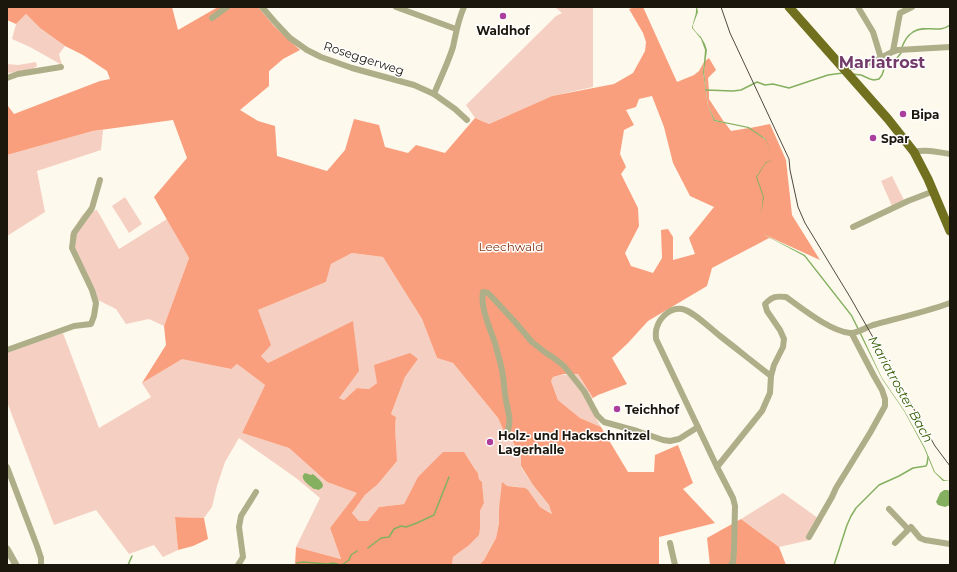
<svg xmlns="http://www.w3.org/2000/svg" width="957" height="572" viewBox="0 0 957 572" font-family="Montserrat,sans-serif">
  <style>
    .green { fill: #f5d0c2 }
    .forest { fill: #fa9f7d; fill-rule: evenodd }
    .water { fill: #84b060 }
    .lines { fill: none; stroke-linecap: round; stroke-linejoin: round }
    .stream { stroke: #84b060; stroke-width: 1.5 }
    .minor { stroke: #aeaf88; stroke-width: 6 }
    .tertiary { stroke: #aeaf88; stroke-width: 7 }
    .primary { stroke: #70701f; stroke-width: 9 }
    .tram { stroke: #4f4a40; stroke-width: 1 }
    .poi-dot { fill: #ac3f9d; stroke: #fff; stroke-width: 1.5 }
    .labels { text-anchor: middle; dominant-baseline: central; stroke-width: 3; stroke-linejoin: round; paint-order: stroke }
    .poi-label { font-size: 12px; font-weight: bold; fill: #1c170d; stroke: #fff; text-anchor: start }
    .street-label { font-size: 12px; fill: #1c170d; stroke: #fff }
    .park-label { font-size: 12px; fill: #843410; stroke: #fff }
    .water-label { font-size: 13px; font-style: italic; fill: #345c00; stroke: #fff }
    .district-label { font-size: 16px; font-weight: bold; fill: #723b69; stroke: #fff }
  </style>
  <rect width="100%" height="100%" fill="#fef9ed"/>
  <g class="green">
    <polygon points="555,7 593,7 593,87 552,96 489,124 475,118 466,105 556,16 562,13"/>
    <polygon points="26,14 40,28 65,46 59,54 62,65 30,47 12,39 16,24"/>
    <polygon points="36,62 37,66 30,71 7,73 7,64 18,65"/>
    <polygon points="103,130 101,150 37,171 45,212 7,236 7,155 93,131"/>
    <polygon points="892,176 904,200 892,206 881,181"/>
    <polygon points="125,197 142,224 129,233 112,206"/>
    <polygon points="97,210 119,249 167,219 189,258 164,326 149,319 126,324 116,309 98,300 79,258 70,247 70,235 83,214"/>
    <path d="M352 253 383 257 422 319 437 358 453 363 498 418 505 434 510 437 520 454 521 456V467L533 485 549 505 553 514 540 507 528 491 519 487 507 486 499 511V523L496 538 484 560 479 565H452L453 557 468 546 480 516V511L484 503 482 482 479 479 478 473 474 468 412 489 404 504 379 507 368 521H359L352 513 365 495 378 484 397 461C397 447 394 432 396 417L391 414 405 377 418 359 377 383 369 389 357 388 344 400 339 398 353 322 268 363 261 356 258 310 326 282 331 264Z"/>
    <polygon points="63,333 99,428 151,397 142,383 182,358 230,369 237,364 265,385 242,433 289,448 327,482 358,493 330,528 341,559 296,547 320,498 296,478 239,438 225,462 217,486 212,507 204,518 175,517 178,550 163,557 154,545 129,554 96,510 54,525 7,402 7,353"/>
    <polygon points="578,374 593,398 588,404 601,427 580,418 558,400 551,381 553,377 562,375"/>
    <polygon points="783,493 822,521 810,540 779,547 741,519"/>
  </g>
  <g class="forest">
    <path d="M7 7H172L178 30 218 7H224L227 9 232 7H258L274 26 300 50 283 59 269 71V86L240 110 258 121 275 126 277 156 327 171 345 150 354 119 379 125 385 147 408 153 416 145 445 153 475 118 489 124 552 96 614 84 633 73 645 51 646 42 643 33 629 9 635 7H643L677 82 694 75 699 71 704 62 703 72 708 106 714 121 725 123 731 131 749 128 766 140V139L750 128 770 124 786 160 792 215 820 260 763 234 774 240 769 238 712 268 707 286 648 321 628 343 612 358 627 384 598 395 593 398 578 374H564L553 377 551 381 558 400 580 418 601 427 628 472H654L655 455 678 445 693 483 683 489 715 523 659 537V565H479L484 560 496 538 499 523V509L502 482 507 486 525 488 528 490 540 507 552 514 549 505 533 485 521 466V456L520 454 510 437 505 434 498 418 453 363 437 358 422 319 383 257 352 253 331 264 326 282 258 310 271 345 261 356 268 363 353 321 359 371 339 398 344 400 357 388 369 389 377 383 374 365 410 353 418 359 405 377 391 414 396 417C394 432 397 447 397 461L378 484 365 495 352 513 359 521H368L379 507 404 504 418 477 443 452H464L474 468 478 473 479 479 482 482 484 503 480 511V528L479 535 468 546 453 557 452 565H295L296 547 341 559 330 528 357 493 327 482 289 448 242 433 265 385 237 364 231 369 182 359 142 383 166 345 164 326 189 258 154 197 187 158 173 120 93 131 7 155V107L8 106 14 114 100 81 110 79 107 71 83 55 65 46 40 28 26 14 16 24 7 20ZM652 96 664 127 673 163 690 196 714 207 689 238 695 254 673 260V237L668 229 661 230 662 258 653 273 631 266 625 253 639 226 638 208 621 174 626 167 620 154 624 130 634 125 626 110 636 107 639 99Z"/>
    <polygon points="709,58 716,70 708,78 709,92 709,99 724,122 715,120 708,106 704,72 705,61"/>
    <polygon points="175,517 204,518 208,539 193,546 178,550"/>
    <polygon points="741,519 779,547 786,565 710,565 707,538"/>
  </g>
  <g class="water">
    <path d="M696 7H697L698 12 693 25V28L696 32 701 37 705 44 707 50 704 72 708 106 715 120 749 127 766 139 773 160 766 163 757 177 764 197 761 215 763 234 805 255 852 315 861 333 882 378 904 410 925 448 935 472 944 480 950 481H943L934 472 924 448 904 411 882 379 851 316 804 256 763 234 761 215 763 197 756 177 766 162 773 160 766 140 748 128 714 121 708 106 703 72 705 50 701 39 692 28C693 21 697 14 696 7Z"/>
    <path d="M305 473 311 475 313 474C317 478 330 486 318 490L316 489H314C309 485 298 478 305 473Z"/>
    <polygon points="944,490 948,490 950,492 950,505 945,507 938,505 936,502 940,493"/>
  </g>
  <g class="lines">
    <g class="stream">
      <path d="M902 47C905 40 907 36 913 32 926 24 939 34 950 25"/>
      <polyline points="852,74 861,75 870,79 874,80 879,79 882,75 885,66 887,62 897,58 901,53"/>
      <polyline points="706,90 733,91 741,90 757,82 765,85 773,84 789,88 828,75 843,73"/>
      <polyline points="368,548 381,538 389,537 394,529 401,526 406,527 417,523 434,515 449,477"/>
      <polyline points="297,563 303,562 327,564 333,563 341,565"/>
      <polyline points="128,565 132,556"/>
      <polyline points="342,565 349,560 351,555 357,551"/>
      <polyline points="834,565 847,525 851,516 856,508 879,485 899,476 913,468 926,466 927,464 928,457"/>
    </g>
    <g class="minor">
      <polyline points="262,7 274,21 290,38 307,50 321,57 352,68 414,85 434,94 455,109 467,120"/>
      <polyline points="396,7 456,29"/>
      <polyline points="858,7 873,32 881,58"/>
      <polyline points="212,18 227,7"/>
      <polyline points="893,51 900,13 912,7"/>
      <path d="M845 70 847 68C855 66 864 65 872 62 881 59 889 52 898 50L950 47"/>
      <polyline points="7,78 18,74 61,67"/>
      <path d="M434 94C440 79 448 63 453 47 456 33 458 20 464 7"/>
      <path d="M914 152C926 149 938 152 950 154"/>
      <polyline points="853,227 908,201 934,191"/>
      <polyline points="7,350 74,326 91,324 94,316 96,303 92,290 72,248 74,233 92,208 100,180"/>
      <path d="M771 376C754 363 737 349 720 336 711 329 693 311 682 309 671 307 660 317 657 327 655 331 656 335 656 339L717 467 762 411 770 393 771 376 774 365 783 347 784 339 780 330 767 311 765 304C773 296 776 296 786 297 803 309 830 331 850 333 856 334 867 327 873 325 899 318 925 312 950 303"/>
      <path d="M505 434 507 433C512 422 508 412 506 400 504 390 504 380 502 370 500 361 497 351 495 343 490 329 480 306 483 292L488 293 491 296 515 322 532 342 546 353 554 358 564 366 584 391 597 415 604 422 637 431 663 440 670 441 679 439 698 427"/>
      <polyline points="7,467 37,546 41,558 41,565"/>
      <polyline points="717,467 733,498 735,506 734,551 733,562 731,565"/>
      <polyline points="889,509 908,529"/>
      <polyline points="809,537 832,497 836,488 870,433 885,406 885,399 882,390 874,376 852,334"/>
      <polyline points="670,543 675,565"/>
      <polyline points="895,543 911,527 920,538 925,540 950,544"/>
      <polyline points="238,565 240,562 243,557 239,527 241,516 256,492"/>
    </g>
    <polyline class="tertiary" points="7,549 16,565"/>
    <polyline class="primary" points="789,7 888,119 914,152 928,179 950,231"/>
    <polyline class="tram" points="721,7 730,33 789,159 790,170 798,207 805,223 850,297 935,446 950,466"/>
  </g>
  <g class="poi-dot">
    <circle cx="503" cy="16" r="4"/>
    <circle cx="903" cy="114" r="4"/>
    <circle cx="873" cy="138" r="4"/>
    <circle cx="617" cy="409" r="4"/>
    <circle cx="490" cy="442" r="4"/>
  </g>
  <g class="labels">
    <g class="poi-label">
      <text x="503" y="30" text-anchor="middle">Waldhof</text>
      <text x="911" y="114">Bipa</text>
      <text x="881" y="138">Spar</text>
      <text x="625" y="409">Teichhof</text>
      <text x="498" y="435">Holz- und Hackschnitzel<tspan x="498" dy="14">Lagerhalle</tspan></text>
    </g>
    <g class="street-label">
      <text transform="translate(364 58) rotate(18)">Roseggerweg</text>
    </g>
    <g class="park-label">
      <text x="511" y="246">Leechwald</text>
    </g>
    <g class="water-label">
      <text transform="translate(901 389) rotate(61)">Mariatroster Bach</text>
    </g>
    <g class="district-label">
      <text x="882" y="62">Mariatrost</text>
    </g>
  </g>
  <rect width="957" height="572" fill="none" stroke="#1c170d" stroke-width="16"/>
</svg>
